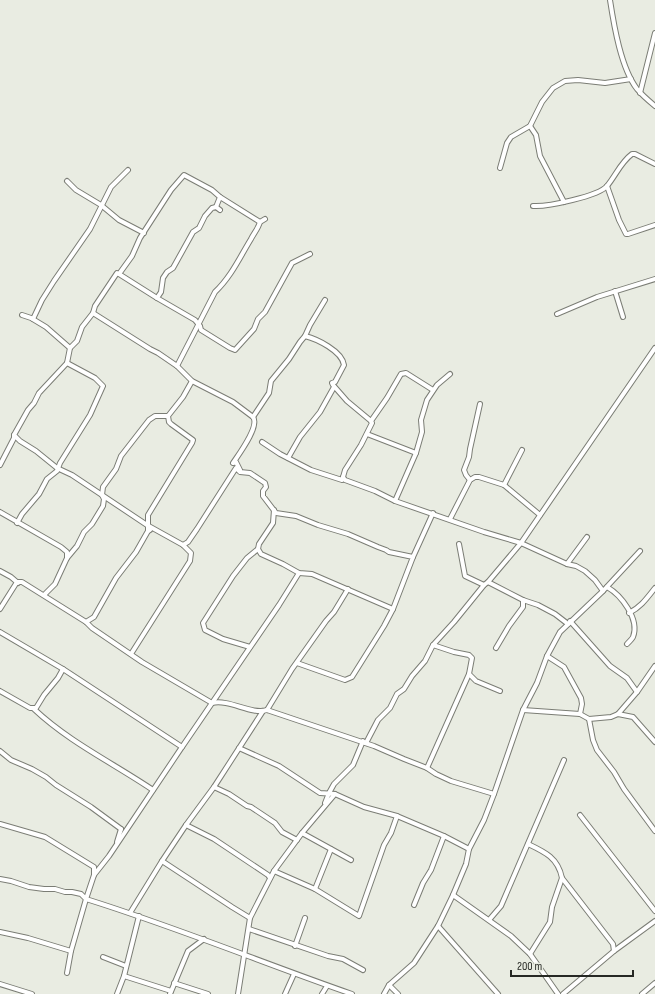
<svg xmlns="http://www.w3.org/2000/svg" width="655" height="994" viewBox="0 0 655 994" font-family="'Sofia Sans Condensed',sans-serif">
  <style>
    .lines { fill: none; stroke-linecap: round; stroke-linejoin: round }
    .street-casing { stroke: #7b7d75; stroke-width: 6 }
    .street { stroke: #fff; stroke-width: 4 }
  </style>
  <rect width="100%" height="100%" fill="#e9ece2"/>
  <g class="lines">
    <defs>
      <g id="street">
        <path d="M610 0C614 26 621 68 637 89 642 95 649 101 655 106"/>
        <polyline points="640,93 655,33"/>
        <polyline points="530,126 536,135 540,156 564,202"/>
        <polyline points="500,168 507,143 511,137 530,126 542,102 553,88 565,81 578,80 605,83 631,79"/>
        <polyline points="67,181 76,190 101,205 119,220 144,233"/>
        <polyline points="607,186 619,220 626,234 628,234 655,225"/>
        <polyline points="220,197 260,222"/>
        <path d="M533 206C547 207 599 196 607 186 616 175 621 162 632 154H635L655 164"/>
        <polyline points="220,210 216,207 212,208 205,216 199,228 193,232 173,268 167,272 163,278 161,292 157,298 195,320 200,326 201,330 230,348 235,350 254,329 258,319 265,312 292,263 310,254"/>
        <polyline points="119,274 157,298"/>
        <polyline points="615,291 623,317"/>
        <path d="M93 313 150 349 158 353 177 366 192 381 233 402 253 417C260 426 239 454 233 463L236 462 240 470"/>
        <polyline points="557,314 597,297 655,279"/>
        <polyline points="22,315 31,318 46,327 70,348"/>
        <polyline points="33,319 42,300 54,281 90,229 111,187 128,170"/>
        <path d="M305 336C317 339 342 351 344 365L335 382 332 383 333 385 347 401 371 421"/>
        <path d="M177 366 215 292C231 277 240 257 251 239 254 233 258 229 260 222L265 219"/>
        <polyline points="433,390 406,373 401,374 387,398 371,421 372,423 361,445 345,470 343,477 345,480 375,491 395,501 484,532 521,543 567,564 576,566 585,571 595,580 603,591"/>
        <polyline points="253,417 269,393 271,381 289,359 300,342 305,336 310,325 325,300"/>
        <polyline points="367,434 416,453"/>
        <polyline points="262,442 280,454 311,470 342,480 343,477"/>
        <polyline points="288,458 300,437 320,412 334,387"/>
        <polyline points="0,465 14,438 14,435"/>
        <polyline points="470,480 466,475 464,470 469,457 470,449 480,404"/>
        <polyline points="504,485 522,450"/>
        <polyline points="395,501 416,453 422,432 421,420 427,400 437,385 450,374"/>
        <polyline points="274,510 273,523 259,544 258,549 261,554 283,564 299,573 312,574 393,609"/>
        <polyline points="0,512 61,547 67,552 67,558"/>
        <polyline points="450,519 470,480 475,477 479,477 504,485 540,515"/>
        <polyline points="17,523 22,514 39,494 47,479 57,471 60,463 90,415 103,386 95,378 67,363"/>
        <polyline points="148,531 148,515 192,443 193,440 171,424 169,422 168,416 183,397 192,381"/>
        <polyline points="459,544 465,576 484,585"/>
        <polyline points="183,545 188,542 197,529 236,468 240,472 250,473 265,483 266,487 263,491 263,496 276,513 296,516 318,525 348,534 378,547 386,550 389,552 413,557 393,609 384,626 352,677 345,680 297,663"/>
        <polyline points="413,557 433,513"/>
        <polyline points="567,564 587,537"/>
        <polyline points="0,571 11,577 18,583"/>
        <polyline points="488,582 521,543 655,348"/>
        <path d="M607 587C621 595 640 619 633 637 632 639 629 642 627 644"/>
        <polyline points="44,595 55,584 67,558 77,546 84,532 92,524 103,506 104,499 102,495 103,487 116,469 121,456 149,420 155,416 168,416"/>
        <path d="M0 609 17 582H22L86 622 92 628 142 662 212 703C230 699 251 715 267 710L374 746 404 759 427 768 436 774 451 781 494 794"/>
        <path d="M629 613C641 607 647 598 655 588"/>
        <polyline points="570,621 610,666 627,678 637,692"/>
        <polyline points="86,622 94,617 116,578 136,552 148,531 150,530"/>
        <path d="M0 632 63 669 182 747 109 856 94 875 86 899C176 927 263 963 352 994"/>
        <polyline points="433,645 454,652 469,655 472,658 469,674 476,681 500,691"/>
        <polyline points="250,647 223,639 205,630 203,623 233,576 247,558 258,549"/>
        <polyline points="496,648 509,626 523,607 523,600"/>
        <polyline points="131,654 190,561 191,553 183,545 147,525 72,475 57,468 36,451 20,441 14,435 28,410 34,403 39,393 67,363 70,348 77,341 82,327 93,313 95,306 117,273 119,274 132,256 140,238 171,190 184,175 212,190 220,197 216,207"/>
        <polyline points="547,656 564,667 581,698 582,704 580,714"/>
        <polyline points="0,691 30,708 36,708 44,695 58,678 63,669"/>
        <path d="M34 709C69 742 113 763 153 790"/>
        <polyline points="267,710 292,669 326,621 334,612 348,589"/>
        <polyline points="523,710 580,714 589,719 611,717 618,714 633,717 655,742"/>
        <polyline points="618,714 637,692 655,666"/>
        <polyline points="589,719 593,740 597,750 614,772 624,789 655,831"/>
        <polyline points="366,743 378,720 390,708 397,694 404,689 412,676 425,661 433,645 454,622 484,585 488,582 523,600 538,605 555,614 568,624"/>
        <polyline points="182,747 279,605 299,573"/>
        <polyline points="239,748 279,766 320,793 335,794 364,807 397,816 444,836 469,849"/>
        <polyline points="0,751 11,760 32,769 46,777 56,785 91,807 121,829"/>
        <polyline points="427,768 469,674"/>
        <polyline points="214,787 229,794 247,806 251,807 275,823 282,832 297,840"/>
        <polyline points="325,803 329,793 334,784 353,765 363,741"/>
        <polyline points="580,815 655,911"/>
        <polyline points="0,824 45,837 94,867 94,875"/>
        <polyline points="186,825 214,839 268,875 270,878"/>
        <polyline points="302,833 351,860"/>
        <polyline points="117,842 121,829"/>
        <path d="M528 844C545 852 558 858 562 878L613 944 614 951"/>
        <polyline points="331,849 315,889 359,916 384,845 391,833 397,816"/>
        <polyline points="162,861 232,907 250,918"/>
        <polyline points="274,871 315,889"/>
        <polyline points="0,879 11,881 29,887 44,889 55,889 65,892 72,892 81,894 86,899 71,951 67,973"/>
        <polyline points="453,895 511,936 530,954 558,994"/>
        <polyline points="414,905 423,883 431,870 444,836"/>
        <polyline points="130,913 162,861 186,825 214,787 263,711"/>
        <polyline points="489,920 501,906 564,760"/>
        <polyline points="438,926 498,994"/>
        <polyline points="249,929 328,956 343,959 363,970"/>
        <polyline points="0,932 28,938 71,951"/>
        <polyline points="295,946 305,918"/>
        <polyline points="530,954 550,922 552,907 562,878"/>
        <polyline points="103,957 126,966"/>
        <polyline points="124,976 171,991"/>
        <polyline points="174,983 208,994"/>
        <polyline points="0,984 32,994"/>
        <polyline points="389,985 398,994"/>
        <polyline points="117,994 124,976 139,916"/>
        <polyline points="170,994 188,951 204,939"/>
        <polyline points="238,994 250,918 274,871 302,833 335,794"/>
        <polyline points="285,994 294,974"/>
        <polyline points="322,994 327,986"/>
        <polyline points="384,994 389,985 414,963 438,926 453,895 466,864 469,849 484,820 494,794 523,710 537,683 547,656 560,632 603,591 640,551"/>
        <polyline points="563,994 614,951 655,921"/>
        <polyline points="642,994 655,983"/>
      </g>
    </defs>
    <use href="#street" class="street-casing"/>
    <use href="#street" class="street"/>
  </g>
  <path d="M511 970v6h122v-6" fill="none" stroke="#262824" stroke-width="2"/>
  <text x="517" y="970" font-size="12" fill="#262824" stroke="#e9ece2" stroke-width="3" paint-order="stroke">200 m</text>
</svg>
